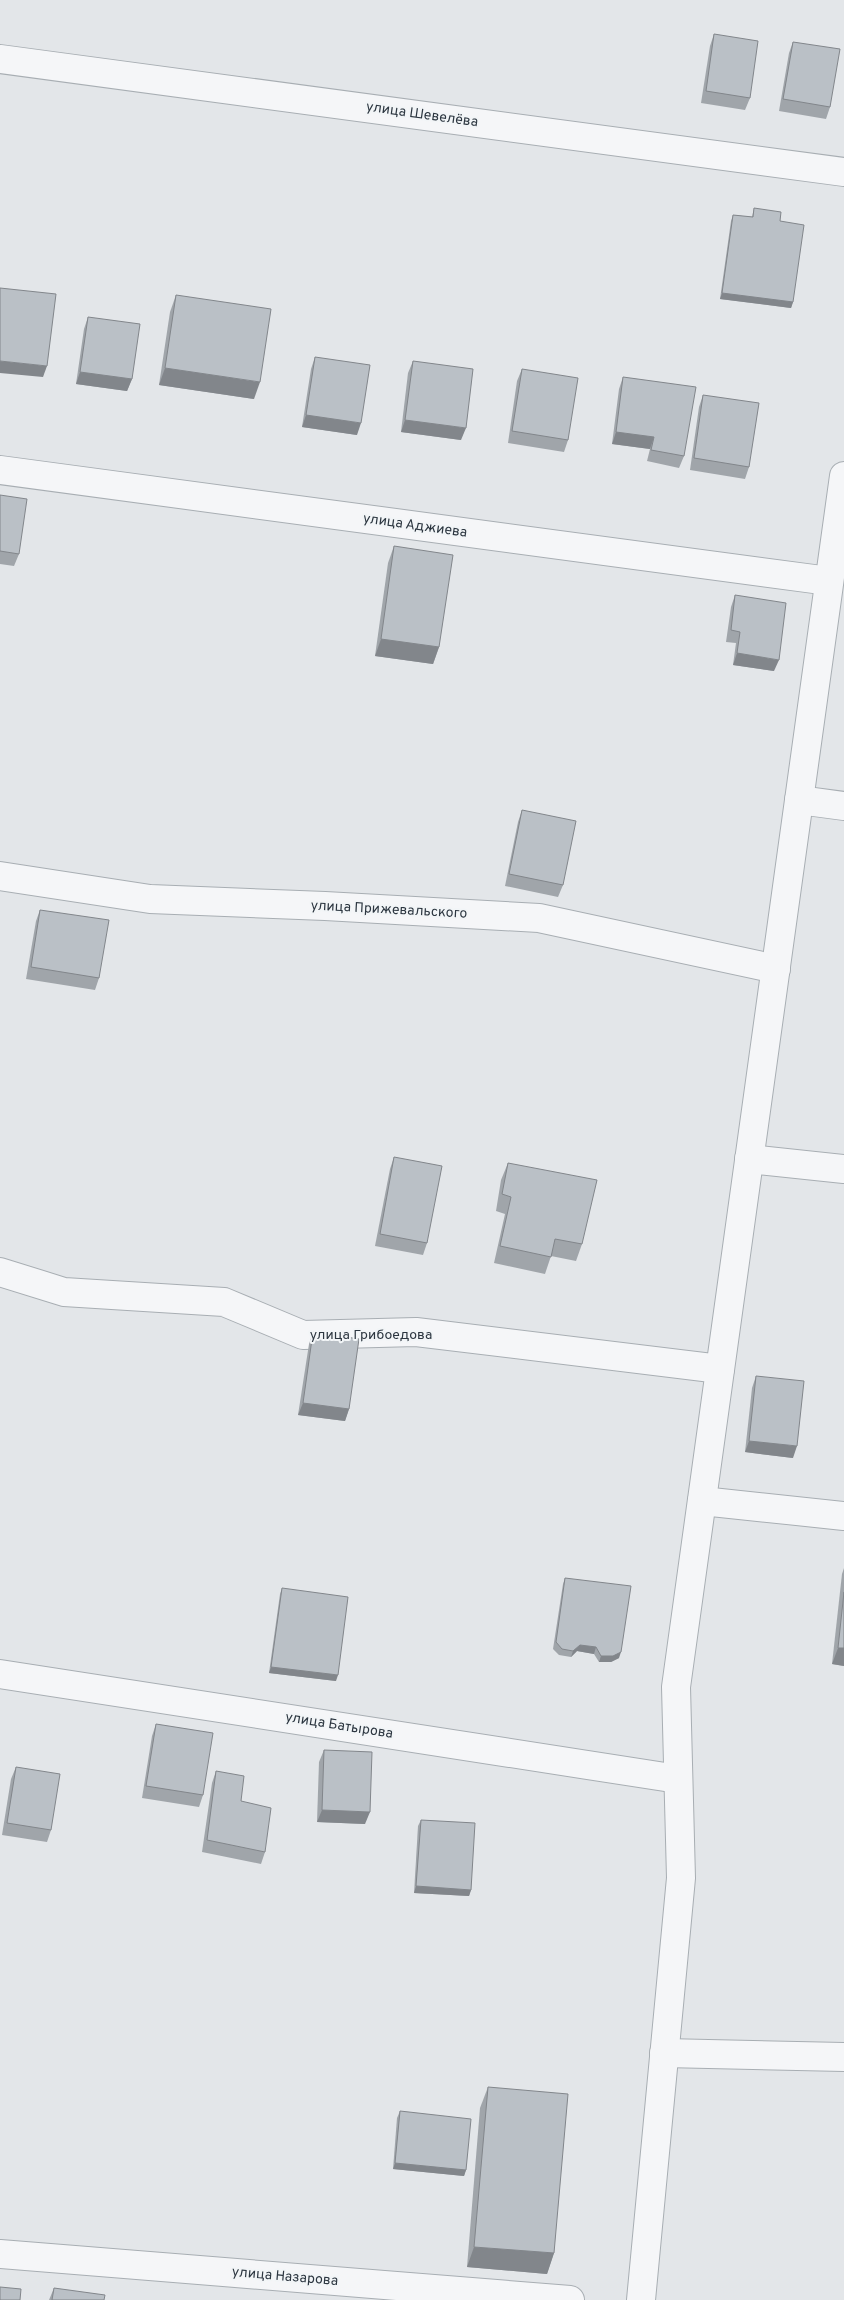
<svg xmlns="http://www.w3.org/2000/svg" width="844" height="2300" viewBox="0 0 844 2300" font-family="Overpass,sans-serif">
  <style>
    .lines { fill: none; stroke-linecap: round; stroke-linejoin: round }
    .minor-casing { stroke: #a8aeb3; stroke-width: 30 }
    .minor { stroke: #f5f6f8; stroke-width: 28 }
    .wall { fill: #a0a5aa }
    .shaded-wall { fill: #82868b }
    .building { fill: #bac0c6; stroke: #82868b }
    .labels { text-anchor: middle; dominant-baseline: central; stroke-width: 4; stroke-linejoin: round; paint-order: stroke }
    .street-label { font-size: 14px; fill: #2c3640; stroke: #f2f5f7 }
  </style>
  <rect width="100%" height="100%" fill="#e3e6e9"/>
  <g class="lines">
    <defs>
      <g id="minor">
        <polyline points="0,59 844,172"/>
        <polyline points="0,470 829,581"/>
        <polyline points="799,800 844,806"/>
        <polyline points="0,876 150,899 325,906 539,918 776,969"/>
        <polyline points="749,1159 844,1169"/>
        <polyline points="0,1272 64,1292 224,1302 303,1335 416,1332 720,1369"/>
        <polyline points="702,1501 844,1516"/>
        <polyline points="0,1674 678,1779"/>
        <polyline points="664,2053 844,2057"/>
        <polyline points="0,2254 570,2300"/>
        <polyline points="641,2300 681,1878 676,1687 844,476"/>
      </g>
    </defs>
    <use href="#minor" class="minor-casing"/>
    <use href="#minor" class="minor"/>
  </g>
  <g class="wall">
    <polygon points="714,34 750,98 745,110 701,103 710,46"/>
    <polygon points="793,42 830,107 826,119 779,111 789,53"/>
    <polygon points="754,208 780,221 793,302 791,308 720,299 731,221 733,215 752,217"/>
    <polygon points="176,295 254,399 159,385 170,312"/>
    <polygon points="88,317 132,379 127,391 76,384 84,329"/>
    <polygon points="315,357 357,435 302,427 311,369"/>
    <polygon points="413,361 461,440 401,432 408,373"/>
    <polygon points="522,369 568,440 564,452 508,443 517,381"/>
    <polygon points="623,377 684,456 679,468 647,461 650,449 612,444 619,389"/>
    <polygon points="703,395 749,467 745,479 690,470 699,407"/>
    <polygon points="0,495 19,554 14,566 0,564"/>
    <polygon points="394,546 439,647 433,664 375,656 388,563"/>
    <polygon points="735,595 774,671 733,665 736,643 726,642 731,607"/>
    <polygon points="522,810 563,885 558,897 505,886 518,822"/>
    <polygon points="40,910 99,978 95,990 26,979 36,921"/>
    <polygon points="394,1157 427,1243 423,1255 375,1246 390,1169"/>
    <polygon points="508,1163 582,1244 576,1261 551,1256 545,1274 494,1263 505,1214 496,1211 501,1180"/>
    <polygon points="313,1332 349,1409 345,1421 298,1415 309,1344"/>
    <polygon points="756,1376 793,1458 745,1452 752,1388"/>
    <polygon points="844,1568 844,1666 832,1664 842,1574"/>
    <polygon points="565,1578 619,1658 611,1662 599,1662 594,1654 577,1651 571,1657 559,1655 553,1649 563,1584"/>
    <polygon points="282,1588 336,1681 269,1673 280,1594"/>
    <polygon points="156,1724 203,1795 199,1807 142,1798 152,1736"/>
    <polygon points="324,1750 365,1824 317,1822 319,1762"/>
    <polygon points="16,1767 51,1830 47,1842 2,1835 11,1779"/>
    <polygon points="216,1771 241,1801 265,1852 261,1864 202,1852 212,1783"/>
    <polygon points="421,1820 471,1890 469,1896 414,1893 418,1826"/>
    <polygon points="488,2087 554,2253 547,2274 467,2267 480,2108"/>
    <polygon points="400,2111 466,2170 464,2176 393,2169 397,2118"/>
    <polygon points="54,2288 104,2300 49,2300"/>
  </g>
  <g class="shaded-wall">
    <polygon points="722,293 793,302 791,308 720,299"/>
    <polygon points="0,361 47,366 43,377 0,373"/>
    <polygon points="165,368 260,382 254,399 159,385"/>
    <polygon points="80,372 132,379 127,391 76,384"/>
    <polygon points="306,415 361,423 357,435 302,427"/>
    <polygon points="405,420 466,428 461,440 401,432"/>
    <polygon points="616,432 654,437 650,449 612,444"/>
    <polygon points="381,639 439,647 433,664 375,656"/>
    <polygon points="737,653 779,660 774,671 733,665"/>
    <polygon points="303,1403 349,1409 345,1421 298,1415"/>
    <polygon points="749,1441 797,1446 793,1458 745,1452"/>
    <polygon points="580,1645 596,1647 594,1654 577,1651 571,1657 573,1651"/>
    <polygon points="838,1648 844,1648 844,1666 832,1664"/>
    <polygon points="621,1652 619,1658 611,1662 599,1662 601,1656"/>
    <polygon points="271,1667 338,1675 336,1681 269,1673"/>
    <polygon points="322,1810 370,1812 365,1824 317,1822"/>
    <polygon points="416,1886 471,1890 469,1896 414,1893"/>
    <polygon points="395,2163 466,2170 464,2176 393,2169"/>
    <polygon points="474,2247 554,2253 547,2274 467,2267"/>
  </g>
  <g class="building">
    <polygon points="714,34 758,41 750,98 706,91"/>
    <polygon points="793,42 840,49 830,107 783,99"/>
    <polygon points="754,208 781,212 780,221 804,225 793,302 722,293 733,215 753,217"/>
    <polygon points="0,288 56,294 47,366 0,361"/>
    <polygon points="176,295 271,309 260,382 165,368"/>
    <polygon points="88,317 140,324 132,379 80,372"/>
    <polygon points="315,357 370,365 361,423 306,415"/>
    <polygon points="413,361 473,369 466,428 405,420"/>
    <polygon points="522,369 578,378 568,440 512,431"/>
    <polygon points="623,377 696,387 684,456 651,450 654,437 616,432"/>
    <polygon points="703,395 759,403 749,467 694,458"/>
    <polygon points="0,495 27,499 19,554 0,551"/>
    <polygon points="394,546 453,555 439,647 381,639"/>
    <polygon points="735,595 786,603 779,660 737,653 740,632 731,630"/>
    <polygon points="522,810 576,821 563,885 509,874"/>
    <polygon points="40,910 109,920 99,978 31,967"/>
    <polygon points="394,1157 442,1166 427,1243 380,1234"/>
    <polygon points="508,1163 597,1180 582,1244 555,1239 551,1257 500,1246 511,1197 502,1194"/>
    <polygon points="313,1332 359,1339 349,1409 303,1403"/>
    <polygon points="756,1376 804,1381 797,1446 749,1441"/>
    <polygon points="565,1578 631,1586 621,1652 613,1656 601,1656 596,1647 580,1645 573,1651 562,1649 556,1642"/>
    <polygon points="282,1588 348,1597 338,1675 271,1667"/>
    <polygon points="844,1592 844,1648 838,1648"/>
    <polygon points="156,1724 213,1733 203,1795 146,1786"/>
    <polygon points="324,1750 372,1752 370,1812 322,1810"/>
    <polygon points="16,1767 60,1774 51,1830 7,1823"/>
    <polygon points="216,1771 244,1776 241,1801 271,1808 265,1852 207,1840"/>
    <polygon points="421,1820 475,1823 471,1890 416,1886"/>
    <polygon points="488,2087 568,2094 554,2253 474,2247"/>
    <polygon points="400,2111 471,2119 466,2170 395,2163"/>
    <polygon points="0,2287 21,2289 20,2300 0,2300"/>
    <polygon points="54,2288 105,2295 104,2300 52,2300"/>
  </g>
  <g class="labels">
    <g class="street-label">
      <text transform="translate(422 115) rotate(8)">улица Шевелёва</text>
      <text transform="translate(415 526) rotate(8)">улица Аджиева</text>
      <text transform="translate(389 910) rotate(3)">улица Прижевальского</text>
      <text x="371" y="1335">улица Грибоедова</text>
      <text transform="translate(339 1726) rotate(9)">улица Батырова</text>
      <text transform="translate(285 2277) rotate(5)">улица Назарова</text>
    </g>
  </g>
</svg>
